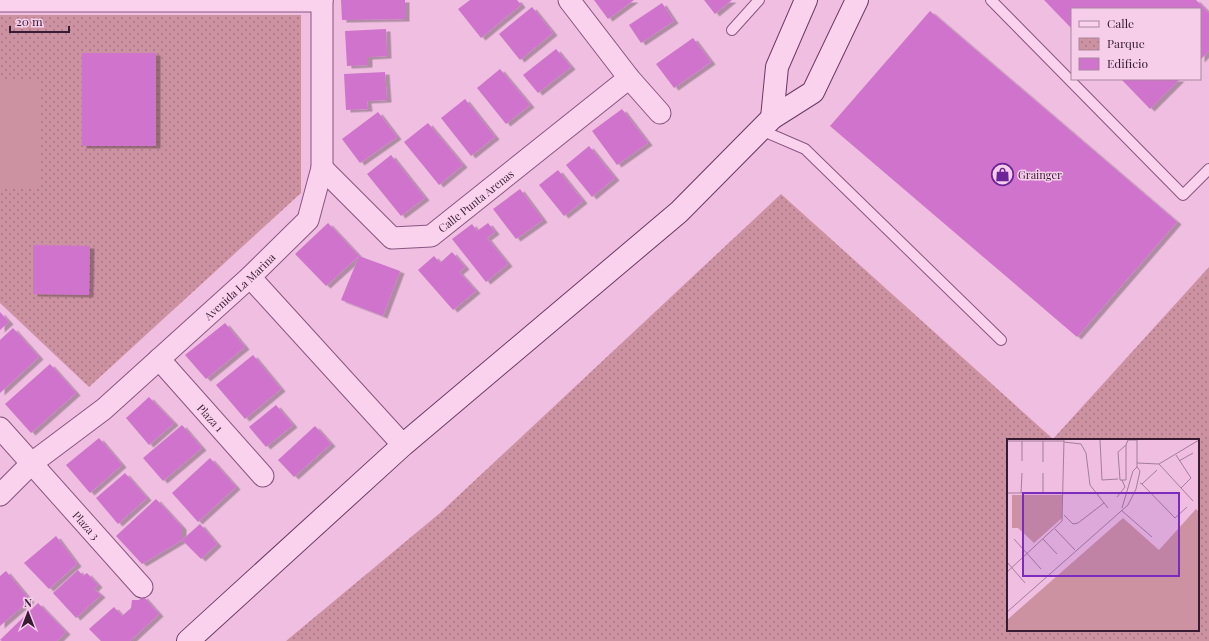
<svg xmlns="http://www.w3.org/2000/svg" width="1209" height="641" viewBox="0 0 1209 641" font-family="'Playfair Display',serif">
  <style>
    .park { fill: url(#park-dots); fill-rule: evenodd }
    .pitch { fill: #cd92a2 }
    .building { fill: #cf73cd; filter: url(#shadow) }
    .lines { fill: none; stroke-linecap: round; stroke-linejoin: round }
    .lane-casing { stroke: #885681; stroke-width: 12 }
    .street-casing { stroke: #885681; stroke-width: 23 }
    .secondary-casing { stroke: #6a3a65; stroke-width: 24 }
    .lane { stroke: #fad2ed; stroke-width: 10 }
    .street { stroke: #fad2ed; stroke-width: 21 }
    .secondary { stroke: #fad2ed; stroke-width: 22 }
    .labels { text-anchor: middle; dominant-baseline: central; stroke-width: 3; stroke-linejoin: round; paint-order: stroke }
    .poi-label { font-size: 11px; fill: #371c34; stroke: #f6ceea; text-anchor: start }
    .street-label { font-size: 11px; fill: #371c34; stroke: #f6ceea }
    .inset-road { fill: none; stroke: #a57d9b; stroke-width: 1 }
    .view { fill: #7b2cbf; fill-opacity: 0.15; stroke: #7b2cbf; stroke-width: 2 }
    .inset-edge { fill: none; stroke: #371c34; stroke-width: 2 }
  </style>
  <defs>
    <pattern id="park-dots" width="8" height="8" patternUnits="userSpaceOnUse"><rect width="8" height="8" fill="#cd92a2"/><path d="M2 2h.1M6 6h.1" fill="none" stroke="#a77685" stroke-width="1.8" stroke-linecap="round"/></pattern>
    <filter id="shadow"><feDropShadow dx="4.5" dy="2.5" stdDeviation="0" flood-color="#0004"/></filter>
  </defs>
  <rect width="100%" height="100%" fill="#efbee0"/>
  <g class="park">
    <polygon points="0,15 301,15 301,193 89,387 0,303"/>
    <path d="M781 194 1053 439 1209 267V641H286L440 513ZM1008 440H1198V630H1008Z"/>
  </g>
  <rect class="pitch" x="0" y="79" width="41" height="109"/>
  <g class="building">
    <polygon points="341,0 405,0 405,19 342,20"/>
    <polygon points="470,0 517,0 521,5 481,38 458,9"/>
    <polygon points="594,0 634,0 608,19"/>
    <polygon points="704,0 732,0 715,14"/>
    <polygon points="1044,0 1196,0 1209,13 1209,51 1200,60 1200,9 1072,9 1072,29"/>
    <polygon points="662,3 674,21 641,43 629,25"/>
    <polygon points="532,7 553,33 520,60 499,34"/>
    <polygon points="930,11 1177,222 1077,337 830,126"/>
    <polygon points="386,29 387,56 368,57 368,65 347,66 345,31"/>
    <polygon points="693,38 711,62 674,88 656,64"/>
    <polygon points="556,49 571,67 538,93 523,75"/>
    <rect x="82" y="53" width="74" height="93"/>
    <polygon points="500,69 530,105 506,124 477,88"/>
    <polygon points="385,72 387,100 367,101 368,109 346,110 344,74"/>
    <polygon points="1121,79 1180,79 1150,109"/>
    <polygon points="465,99 495,137 471,156 441,118"/>
    <polygon points="622,109 648,143 617,165 592,131"/>
    <polygon points="378,112 397,137 360,163 342,139"/>
    <polygon points="428,123 463,165 439,185 404,142"/>
    <polygon points="589,146 615,178 592,197 566,165"/>
    <polygon points="391,155 425,198 401,216 367,174"/>
    <polygon points="558,170 583,201 564,216 539,185"/>
    <polygon points="520,189 543,220 516,239 493,209"/>
    <polygon points="328,223 359,256 400,271 383,316 341,300 359,256 326,286 295,254"/>
    <polygon points="488,223 495,232 487,238 508,264 486,282 452,239 472,224 477,231"/>
    <polygon points="33,245 90,246 89,295 33,294"/>
    <polygon points="452,252 465,267 459,272 476,291 453,310 418,270 434,256 440,263"/>
    <polygon points="0,312 9,322 0,330"/>
    <polygon points="225,323 245,347 206,379 185,355"/>
    <polygon points="13,328 39,357 0,393 0,340"/>
    <polygon points="253,355 281,389 245,419 216,385"/>
    <polygon points="50,364 76,393 31,433 5,404"/>
    <polygon points="149,397 174,423 149,445 126,418"/>
    <polygon points="276,405 293,425 266,447 249,427"/>
    <polygon points="182,425 202,448 163,481 143,458"/>
    <polygon points="315,426 331,444 294,477 278,460"/>
    <polygon points="99,438 122,465 90,493 66,465"/>
    <polygon points="210,458 236,487 198,522 172,493"/>
    <polygon points="125,473 147,498 118,524 96,498"/>
    <polygon points="156,499 182,527 182,540 142,564 116,536"/>
    <polygon points="200,524 217,544 201,559 182,540"/>
    <polygon points="56,536 77,564 49,589 24,563"/>
    <polygon points="78,570 83,576 87,573 98,585 94,589 101,595 76,618 53,593"/>
    <polygon points="6,571 30,600 0,626 0,576"/>
    <polygon points="143,596 159,614 130,641 101,641 89,629 114,607 122,616 131,608 132,600 139,600"/>
    <polygon points="38,603 66,632 57,641 2,641 0,640"/>
  </g>
  <g class="lines">
    <defs>
      <g id="lane">
        <polyline points="991,0 1183,195 1209,169"/>
        <polyline points="732,30 759,0"/>
        <polyline points="761,130 805,149 1001,340"/>
      </g>
      <g id="street">
        <polyline points="569,0 629,78 660,113"/>
        <polyline points="0,1 322,1"/>
        <path id="s1" d="M322 168 392 238 431 236 629 78"/>
        <polyline points="250,277 403,445"/>
        <path id="s2" d="M159 359 263 476"/>
        <path id="s3" d="M0 428 142 587"/>
        <path id="s4" d="M0 495 32 463 104 409 250 277 308 220 322 168V0"/>
      </g>
      <g id="secondary">
        <polyline points="772,118 777,67 806,0"/>
        <polyline points="188,641 403,445 679,212 772,118 813,92 857,0"/>
      </g>
    </defs>
    <use href="#lane" class="lane-casing"/>
    <use href="#street" class="street-casing"/>
    <use href="#secondary" class="secondary-casing"/>
    <use href="#lane" class="lane"/>
    <use href="#street" class="street"/>
    <use href="#secondary" class="secondary"/>
  </g>
  <defs>
    <symbol id="shop-ring" viewBox="-11 -11 22 22"><circle r="9.5" fill="#f6ceea" stroke="#6b2499" stroke-width="1.5"/><path d="M-5-2.5h2.3a2.7 3.5 0 0 1 5.4 0H5L5.5 6h-11ZM-1.5-2.5h3a1.5 2.3 0 0 0-3 0Z" fill="#6b2499"/></symbol>
  </defs>
  <g fill-rule="evenodd">
    <use href="#shop-ring" x="990" y="162" width="25" height="25"/>
  </g>
  <g class="labels">
    <g class="poi-label">
      <text x="1018" y="174">Grainger</text>
    </g>
    <g class="street-label">
      <text stroke="none"><textPath href="#s1" startOffset="195">Calle Punta Arenas</textPath></text>
      <text stroke="none"><textPath href="#s4" startOffset="318">Avenida La Marina</textPath></text>
      <text stroke="none"><textPath href="#s2" startOffset="78">Plaza 1</textPath></text>
      <text stroke="none"><textPath href="#s3" startOffset="130">Plaza 3</textPath></text>
    </g>
  </g>
  <g transform="translate(1007 439)">
    <rect width="192" height="192" fill="#efbee0"/>
    <path d="M5 56H55V79L27 104 11 89H5ZM189 70 192 73V191H0V181L116 79 152 111Z" fill="#cd92a2"/>
    <path d="M6 71a8 8 0 1 1 16 0a8 8 0 1 1-16 0Z" fill="#cd92a2"/>
    <path class="inset-road" d="M93 1 95 41 111 40M0 2H57M57 3 74 5 79 14 83 46 101 69M119 6V41H113L111 13 119 6 121 1H130M169 16 184 39 174 49M15 22V2M172 22 186 14M36 23V2M130 24 152 25 192 1M152 25 186 62M36 34V54M133 44 135 45 150 31M135 45 168 79 180 68M0 54H57M14 54 15 34M110 58 118 48 115 41M115 69 126 32 130 28M114 71 145 98M57 76 66 85 71 84 97 64M48 90 68 111M7 100 34 130M36 100 50 115M0 123 18 144M0 133 55 82 57 1M0 173 121 66 129 50 133 32 130 28V1"/>
    <path class="view" d="M16 54H172V137H16Z"/>
    <rect width="192" height="192" class="inset-edge"/>
  </g>
  <rect x="1071" y="8" width="130" height="72" fill="#f6ceea" stroke="#aa87a1"/>
  <rect x="1079" y="21" width="20" height="6" fill="#fad2ed" stroke="#aa87a1"/>
  <text x="1107" y="28" font-size="12" fill="#371c34">Calle</text>
  <rect x="1079" y="38" width="20" height="12" fill="url(#park-dots)" stroke="#aa87a1"/>
  <text x="1107" y="48" font-size="12" fill="#371c34">Parque</text>
  <rect x="1079" y="58" width="20" height="12" fill="#cf73cd" stroke="#aa87a1"/>
  <text x="1107" y="68" font-size="12" fill="#371c34">Edificio</text>
  <g transform="translate(28 613)" stroke="#f6ceea" stroke-width="3" paint-order="stroke">
  <path d="M0-3L7 15L0 10L-7 15Z" fill="#371c34"/>
  <text y="-6" font-size="11" font-weight="bold" text-anchor="middle" fill="#371c34">N</text>
  </g>
  <path d="M10 26v6h59v-6" fill="none" stroke="#371c34" stroke-width="2"/>
  <text x="16" y="26" font-size="12" fill="#371c34" stroke="#f6ceea" stroke-width="3" paint-order="stroke">20 m</text>
</svg>
